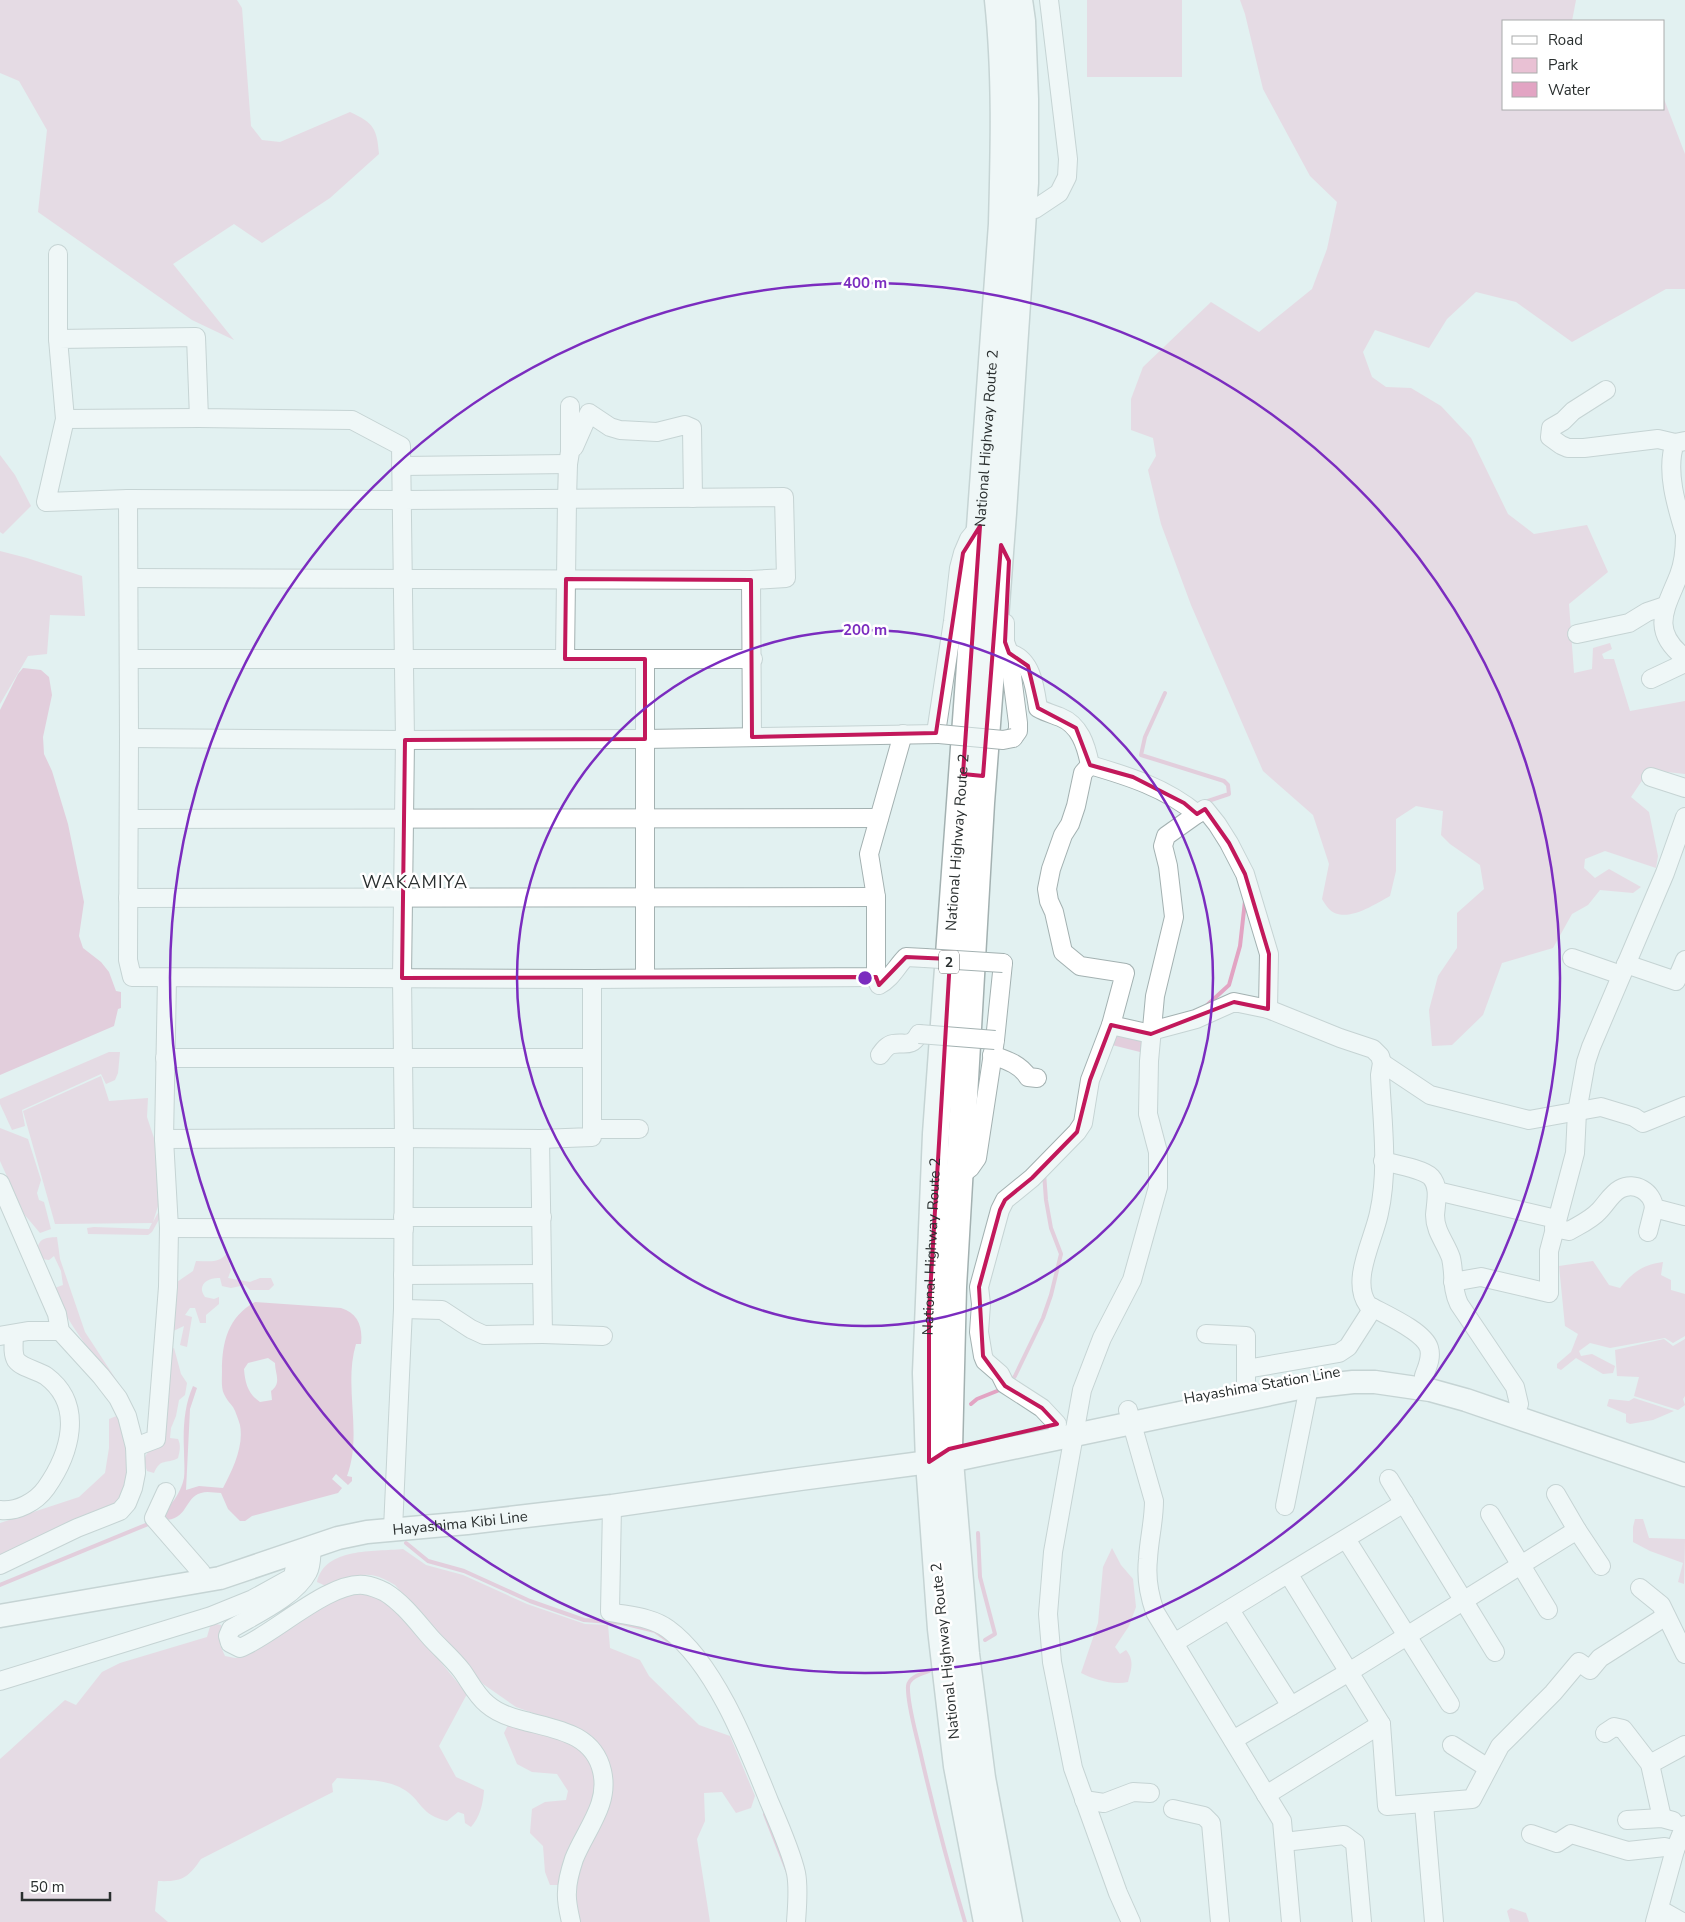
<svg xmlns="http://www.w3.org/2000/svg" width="1685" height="1922" viewBox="0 0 1685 1922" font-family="'Nunito Sans',sans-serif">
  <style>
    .green { fill: #e9c1d4 }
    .water { fill: #e2a4c3; fill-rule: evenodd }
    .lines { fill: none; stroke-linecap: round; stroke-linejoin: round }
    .stream { stroke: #e2a4c3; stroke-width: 4 }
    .minor-casing { stroke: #a3b1b1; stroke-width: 20 }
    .major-casing { stroke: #a3b1b1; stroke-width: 25 }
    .highway-casing { stroke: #a3b1b1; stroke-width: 29 }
    .minor { stroke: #fff; stroke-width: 18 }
    .major { stroke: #fff; stroke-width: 22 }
    .highway { stroke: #fff; stroke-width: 26 }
    .minor-bridge-casing { stroke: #a3b1b1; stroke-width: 20; stroke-linecap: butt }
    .minor-bridge { stroke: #fff; stroke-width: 18 }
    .marked { fill: none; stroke: #c2185b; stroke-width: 4; stroke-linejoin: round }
    .ring { fill: none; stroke: #7b2cbf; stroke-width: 2.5 }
    .labels { text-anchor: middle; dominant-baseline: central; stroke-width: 5; stroke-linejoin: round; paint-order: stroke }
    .shield { fill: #fff; stroke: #6a6d6d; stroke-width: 1 }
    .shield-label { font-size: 14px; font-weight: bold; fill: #2a2f2f }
    .street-label { font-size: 15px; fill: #2a2f2f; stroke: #fff }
    .quarter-label { font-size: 18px; letter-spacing: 1px; fill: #2a2f2f; stroke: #fff }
    .centre { fill: #7b2cbf; stroke: #fff; stroke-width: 2.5 }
    .ring-label { font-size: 15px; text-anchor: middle; font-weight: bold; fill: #7b2cbf; stroke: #fff; stroke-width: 5; stroke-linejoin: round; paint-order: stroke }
  </style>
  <rect width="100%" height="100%" fill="#e2f1f1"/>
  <g class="green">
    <path d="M0 0H237L242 8 251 126 262 140 280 142 350 112C374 123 377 129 379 154L330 198 262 243 234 224 173 264 234 340 192 320 38 212 47 130 19 81 0 73Z"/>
    <rect x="1087" y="0" width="95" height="77"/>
    <path d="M1240 0H1576L1572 21H1504V109H1664V99L1685 154V289H1666L1572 342 1516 302 1476 292 1447 319 1429 348 1375 330 1363 352 1372 377 1386 387 1411 388 1441 406 1471 438 1508 514 1534 534 1587 525 1608 572 1569 604 1574 673 1592 669 1593 648 1610 643 1612 649 1602 654 1604 659H1614L1630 711 1685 701V774L1649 770 1631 797 1649 812 1658 856 1656 868 1605 851 1585 859 1584 868 1595 878 1609 869 1641 887 1633 893 1600 890 1588 905 1572 914 1553 948 1502 963 1483 1015 1452 1045 1432 1046 1429 1010 1438 976 1457 948V913L1484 889 1480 865 1450 844 1441 835 1443 811 1416 806 1396 819V871L1390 896C1375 904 1345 925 1329 909 1326 906 1324 902 1322 899L1329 864 1313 815 1263 771 1191 605 1161 524 1148 470 1156 456 1153 438 1131 430V399L1143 367 1211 302 1259 332 1312 289 1327 249 1337 202 1310 176 1263 89 1245 14Z"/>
    <polygon points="0,455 15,475 31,506 3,534 0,532"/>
    <polygon points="0,551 27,558 82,576 85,616 50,615 47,654 28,656 0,704"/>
    <polygon points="109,1052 120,1052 118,1073 115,1080 106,1084 101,1074 22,1110 25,1126 12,1130 0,1104 0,1099"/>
    <polygon points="101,1076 109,1101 148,1098 147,1117 159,1153 159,1203 153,1222 159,1211 162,1214 152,1232 148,1235 88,1234 87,1228 94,1227 149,1229 152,1223 55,1224 23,1111"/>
    <polygon points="0,1128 28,1139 41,1180 37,1193 39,1200 44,1202 51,1229 40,1233 24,1214 0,1161"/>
    <path d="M57 1237 60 1259 85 1332 119 1384 117 1387C93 1355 69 1325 52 1289L63 1285 61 1271 54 1256 49 1260 42 1259 37 1251C39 1238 44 1238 57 1237Z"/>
    <path d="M227 1253 231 1270 228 1278 250 1282 260 1278H271L274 1285 269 1290H250L245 1285 231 1288 222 1286 220 1278C208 1277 196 1285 205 1297L214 1299 219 1297V1304L206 1315V1323H200L195 1308H190L185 1315 192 1317 187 1347 180 1345 184 1326 171 1332 177 1282 193 1271 196 1261C209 1261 219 1264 227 1253Z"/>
    <path d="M1593 1261 1609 1285 1620 1288C1633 1272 1642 1265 1663 1262L1661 1275 1671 1280V1290L1685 1294V1336L1673 1343 1665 1338 1610 1348 1590 1343 1579 1351 1581 1356 1592 1354 1615 1366 1613 1373 1603 1374 1576 1358 1561 1370 1557 1368V1364L1571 1352 1578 1334 1565 1326 1559 1266Z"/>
    <polygon points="1664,1339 1673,1346 1685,1339 1685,1396 1683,1399 1685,1405 1678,1410 1634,1396 1639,1377 1617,1376 1615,1350"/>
    <path d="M174 1348 181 1374 187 1383 185 1395 179 1400 176 1416 171 1428 170 1438 178 1439C181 1446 180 1450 178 1458 166 1465 161 1457 154 1473L147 1471C142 1454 146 1453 160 1444L168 1351Z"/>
    <polygon points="1634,1398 1674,1411 1653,1420 1630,1424 1626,1422 1626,1414 1607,1406 1609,1399 1629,1401"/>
    <path d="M119 1415C129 1447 135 1471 119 1502L0 1560V1523L79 1497 105 1473 109 1448V1419Z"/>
    <polygon points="1635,1519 1643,1519 1649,1538 1685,1539 1684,1584 1678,1582 1683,1563 1650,1551 1633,1542 1633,1527"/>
    <path d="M1112 1548 1121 1565 1133 1579 1136 1607 1129 1626 1115 1647 1120 1654 1126 1650C1135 1661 1131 1670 1128 1682 1113 1685 1095 1680 1081 1673L1098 1623 1103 1567Z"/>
    <path d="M403 1549 426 1565 463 1575 527 1604 585 1624 608 1625 610 1648 640 1660 649 1676 699 1725 730 1736 755 1796 751 1808 736 1813 722 1792 704 1793 705 1821 697 1839 710 1922H577L574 1899 578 1862 609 1793 578 1729 516 1707 483 1684 395 1585C366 1567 356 1576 328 1587L317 1582C325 1547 374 1552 403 1549Z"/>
    <path d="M367 1591 392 1603 467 1694 439 1746 456 1777 484 1790C483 1804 480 1817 471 1827L465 1823 464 1814 458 1812 447 1821C420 1815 422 1800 403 1789 385 1778 357 1780 337 1778L332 1784 333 1792 201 1859C188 1878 182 1882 158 1881L155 1911 168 1922H0V1759L9 1751 65 1700 76 1705 102 1672 120 1663 207 1637 211 1623 221 1625 220 1645 225 1656 235 1658 247 1655 270 1637 344 1595Z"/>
    <polygon points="508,1725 571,1740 587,1750 600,1787 561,1885 550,1885 545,1872 543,1846 530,1833 532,1809 545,1802 566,1800 568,1791 557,1774 532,1772 517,1764 504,1733"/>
    <polygon points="1511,1908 1526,1913 1529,1922 1510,1922 1507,1911"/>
  </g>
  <g class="water">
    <polygon points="23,668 41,670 49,677 52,695 43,737 44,754 52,771 68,824 84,902 79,936 83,948 101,962 109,972 116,991 121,992 121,1008 118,1009 114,1026 0,1075 0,710 18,674"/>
    <polygon points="1118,1031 1142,1036 1144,1053 1108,1044"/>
    <path d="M255 1302 341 1308C358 1313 363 1327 361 1344H356C343 1387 363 1433 347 1476L352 1477V1481L348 1485 336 1474 332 1479 342 1488 338 1493 252 1516 245 1521H240L228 1509 221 1493C215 1493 207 1491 201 1493 183 1498 189 1522 160 1520L159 1516C171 1506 181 1493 184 1478 185 1469 184 1459 184 1451 183 1429 184 1406 193 1386L197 1388 190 1409 186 1490 199 1486 223 1488C233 1469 244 1446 240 1425 238 1419 236 1412 233 1407 230 1403 226 1399 224 1394 221 1388 222 1378 222 1371 222 1342 228 1317 255 1302ZM268 1358 275 1363C275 1374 282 1383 271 1391L272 1400 260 1402C248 1394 245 1383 244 1369L248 1363Z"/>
  </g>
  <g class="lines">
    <g class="stream">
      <polyline points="1165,693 1145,737 1141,755 1224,781 1228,785 1229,794 1208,801 1210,804"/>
      <polyline points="1205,1007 1229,985 1240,946 1245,901"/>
      <polyline points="1011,1381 1015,1376 1043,1318 1051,1295 1061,1254 1051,1228 1046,1200 1044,1173"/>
      <polyline points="971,1404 977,1399 1002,1389"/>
      <polyline points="978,1533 980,1577 995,1634 985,1640"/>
      <polyline points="406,1543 428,1561 464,1571 530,1601 584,1620 622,1623 655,1631 669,1641"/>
      <polyline points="0,1585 153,1522"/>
      <path d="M929 1671C921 1674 909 1677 908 1686 907 1703 916 1733 920 1751 933 1808 948 1865 965 1922"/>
      <polyline points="765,1814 787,1870"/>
    </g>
    <defs>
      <g id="minor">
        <polyline points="1023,210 1035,209 1059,193 1067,177 1068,159 1049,0"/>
        <polyline points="58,254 58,339"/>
        <polyline points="1606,390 1573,411 1563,421 1551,428 1550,437 1561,445 1568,448 1584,448 1658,439 1675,443"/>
        <polyline points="65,419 199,418"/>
        <path d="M1685 441 1675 443C1665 470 1677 508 1685 534"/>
        <polyline points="574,447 589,413 610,427 620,430 657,432 685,425 692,428 693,498"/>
        <polyline points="401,466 568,464"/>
        <polyline points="128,499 129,738 128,960 132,977 592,979 876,977 876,897 869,854 903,734"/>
        <path d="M1685 536C1685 549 1684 562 1679 575 1666 608 1649 630 1685 658"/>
        <polyline points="129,578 751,580"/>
        <polyline points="1005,623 1005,642 1009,653 1018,723 1018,731 1013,738"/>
        <polyline points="1577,634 1629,623 1647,612 1665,606"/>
        <path d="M1009 653C1032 659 1035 688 1038 708 1045 712 1052 714 1060 717 1080 725 1086 745 1090 765"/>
        <polyline points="129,659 753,659"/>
        <polyline points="565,659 567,499 568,464 570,452 570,406"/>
        <polyline points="1651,679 1685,663"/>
        <polyline points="936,733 953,621 959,568 963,553 969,539 978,528"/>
        <polyline points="129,738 405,740 645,739 939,734"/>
        <path d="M1090 765C1128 776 1166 788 1197 814L1166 836 1163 846 1168 866 1174 917 1155 996 1149 1061 1148 1114 1158 1152V1187L1132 1280 1102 1338 1082 1390 1053 1552 1048 1614 1052 1662 1073 1768 1118 1893 1131 1922"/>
        <polyline points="1090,765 1083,773 1076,806 1070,824 1063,835 1051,869 1047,889 1049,901 1054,912 1063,952 1080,966 1125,973 1111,1025"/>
        <polyline points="1651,777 1685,788"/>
        <polyline points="1197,814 1205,809 1217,824 1229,843 1245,874 1269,954 1268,1009"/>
        <polyline points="129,819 879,818"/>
        <polyline points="128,898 876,897"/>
        <polyline points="1572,958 1621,975"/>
        <polyline points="1626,964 1676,981 1685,960"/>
        <polyline points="645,977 645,659"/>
        <path d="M876 977 879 985C892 978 896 967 906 957L925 958"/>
        <path d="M1151 1031 1196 1019 1234 1002 1268 1009 1340 1038 1373 1049 1380 1056 1382 1063 1380 1075C1382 1120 1389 1169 1379 1213 1374 1239 1350 1281 1368 1305 1384 1314 1424 1331 1429 1348 1432 1358 1427 1367 1424 1376"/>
        <path d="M880 1055C883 1051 887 1045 893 1044 905 1042 911 1048 919 1034"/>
        <path d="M992 1055C1006 1060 1020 1064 1028 1077L1037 1078"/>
        <polyline points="165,1058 592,1058"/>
        <polyline points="1382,1063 1430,1095 1529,1120 1601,1107 1634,1117 1643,1123 1685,1106"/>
        <polyline points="592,1129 639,1129"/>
        <polyline points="164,1139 397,1138 540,1139 592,1137 592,979"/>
        <path d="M1383 1161C1394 1164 1423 1169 1431 1177 1440 1187 1436 1202 1435 1215 1435 1232 1446 1243 1451 1258 1455 1275 1451 1287 1459 1304L1515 1387 1519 1404 1514 1416"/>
        <polyline points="960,1176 970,1168 977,1158 995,1040 1003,963"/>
        <polyline points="0,1183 57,1314 60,1331 101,1376 118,1398 127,1416 135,1447 136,1473 133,1488 127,1503 120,1511 77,1528 0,1565"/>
        <polyline points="1437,1191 1556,1219"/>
        <polyline points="403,1217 542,1217"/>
        <polyline points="169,1228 404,1229"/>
        <path d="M1554 1228 1569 1231C1579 1225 1591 1220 1599 1211 1606 1204 1611 1194 1620 1189 1635 1181 1653 1192 1654 1208L1685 1216"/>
        <polyline points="1648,1232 1654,1208"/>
        <polyline points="403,1275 542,1274"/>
        <polyline points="1453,1282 1481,1277 1549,1293 1549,1251 1575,1153 1577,1112 1586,1062 1591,1047 1665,873 1685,817"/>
        <polyline points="403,1309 442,1310 471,1329 484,1335 543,1334 540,1139"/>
        <polyline points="543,1334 603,1336"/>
        <polyline points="1206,1334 1246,1336 1246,1386"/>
        <polyline points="0,1336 28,1331 60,1331"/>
        <polyline points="1246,1369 1339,1353 1348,1347 1373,1308"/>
        <path d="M1128 1410 1154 1501C1154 1521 1149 1539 1148 1559 1146 1577 1149 1595 1155 1612L1282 1821 1291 1922"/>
        <polyline points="1057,1424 1042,1408 1005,1384 1000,1374 985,1361 983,1356 979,1332 981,1304 979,1287 1000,1210 1005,1200 1032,1178 1077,1132 1083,1123 1090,1080 1111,1025 1151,1034"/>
        <polyline points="135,1447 156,1439 168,1287 169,1228 164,1139 167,978"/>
        <polyline points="1389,1479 1495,1652"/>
        <polyline points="166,1492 154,1518 201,1572 205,1581"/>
        <path d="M612 1506 610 1612C629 1616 652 1617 668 1629 715 1663 748 1749 769 1801 778 1822 791 1851 796 1873 799 1888 797 1907 796 1922"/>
        <polyline points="1285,1506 1309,1387"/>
        <path d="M0 1510C17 1512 36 1502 46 1488 70 1454 85 1405 46 1376 37 1370 22 1368 16 1360 12 1353 14 1342 14 1334"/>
        <polyline points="1490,1514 1548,1610"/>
        <polyline points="393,1529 403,1309 404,1138 402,978 405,740 401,446 352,420 199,418 196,337 58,339 65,419 46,502 128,499 402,500 784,497 786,578 751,580 752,737"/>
        <polyline points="1577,1530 1601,1566"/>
        <polyline points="1346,1539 1450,1704"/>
        <path d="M312 1546C311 1554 312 1565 308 1572 295 1597 254 1615 231 1629L228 1636 230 1643 240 1648C273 1635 329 1581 364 1585 371 1586 379 1589 385 1592 403 1603 417 1622 431 1638 441 1649 453 1659 462 1671 470 1682 476 1695 487 1704 496 1712 509 1717 521 1720 553 1729 593 1732 602 1771 610 1804 586 1829 574 1859 571 1868 567 1882 567 1892 566 1901 569 1913 571 1922"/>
        <polyline points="1289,1575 1381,1724 1387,1806 1472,1799 1500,1746 1553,1693 1579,1662 1590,1670 1600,1658 1666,1616"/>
        <polyline points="1640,1588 1661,1605 1685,1654"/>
        <polyline points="1230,1610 1291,1706"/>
        <polyline points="1174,1643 1404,1503"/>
        <polyline points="0,1681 211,1616 253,1599 293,1577 298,1550"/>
        <polyline points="1605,1733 1614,1727 1623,1729 1650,1764 1662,1818"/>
        <polyline points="1233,1740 1349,1672 1577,1530 1556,1494"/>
        <polyline points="1452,1745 1488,1768"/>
        <polyline points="1650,1764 1685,1745"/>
        <polyline points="1266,1795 1381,1724"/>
        <polyline points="1084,1800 1104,1803 1133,1792 1150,1793"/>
        <polyline points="1424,1804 1434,1922"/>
        <polyline points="1173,1809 1204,1816 1211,1823 1220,1922"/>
        <polyline points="1627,1820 1662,1818 1673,1821"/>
        <polyline points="1531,1834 1557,1843 1571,1834 1628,1851 1665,1847 1675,1850"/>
        <polyline points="1284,1842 1344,1835 1355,1843 1362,1922"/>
        <polyline points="1659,1909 1682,1922"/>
        <polyline points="1655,1922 1675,1850 1685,1825"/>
      </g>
      <g id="major">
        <path id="s1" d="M0 1616 220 1578 338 1538 367 1532 467 1523 612 1506 800 1479 929 1462 950 1461 1299 1388 1353 1382H1375L1430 1390 1466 1400 1685 1475"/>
      </g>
      <g id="highway">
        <path id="s2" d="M987 1922 957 1766 941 1629 929 1462 926 1373 936 1134 1002 224C1004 150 1006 74 998 0"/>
        <polyline points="1009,1922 982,1778 966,1654 949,1449 953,1287 981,803 1003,513 1025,183 1025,99 1022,21 1019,0"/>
      </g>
    </defs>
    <use href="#minor" class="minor-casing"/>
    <use href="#major" class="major-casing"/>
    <use href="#highway" class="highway-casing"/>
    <use href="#minor" class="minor"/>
    <use href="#major" class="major"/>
    <use href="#highway" class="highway"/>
    <defs>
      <g id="minor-bridge">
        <polyline points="939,734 1003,740 1013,738"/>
        <polyline points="925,958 1003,963"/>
        <polyline points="919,1034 995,1040"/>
      </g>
    </defs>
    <use href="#minor-bridge" class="minor-bridge-casing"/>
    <use href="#minor-bridge" class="minor-bridge"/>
  </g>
  <path d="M0 0H1685V1922H0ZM980 526 963 774 983 776 1001 545 1009 561 1005 642 1009 653 1028 666 1038 708 1076 728 1090 765 1133 777 1184 803 1197 814 1205 809 1229 843 1245 874 1269 954 1268 1009 1234 1002 1151 1034 1111 1025 1090 1080 1077 1132 1032 1178 1005 1200 1000 1210 979 1287 983 1356 1005 1386 1042 1408 1057 1424 949 1449 929 1462V1311L950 959 906 957 879 985 876 977 402 978 405 740 645 739V659H565L566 579 751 580 752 737 936 733 963 553Z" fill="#e2f1f1" fill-opacity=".55" fill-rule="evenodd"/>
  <path class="marked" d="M980 526 963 774 983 776 1001 545 1009 561 1005 642 1009 653 1028 666 1038 708 1076 728 1090 765 1133 777 1184 803 1197 814 1205 809 1229 843 1245 874 1269 954 1268 1009 1234 1002 1151 1034 1111 1025 1090 1080 1077 1132 1032 1178 1005 1200 1000 1210 979 1287 983 1356 1005 1386 1042 1408 1057 1424 949 1449 929 1462V1311L950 959 906 957 879 985 876 977 402 978 405 740 645 739V659H565L566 579 751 580 752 737 936 733 963 553Z"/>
  <g class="ring">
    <circle cx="865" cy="978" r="348"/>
    <circle cx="865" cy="978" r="695"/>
  </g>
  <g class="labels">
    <rect class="shield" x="939" y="950.5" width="20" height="23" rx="4"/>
    <g class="shield-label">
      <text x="949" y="962">2</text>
    </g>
    <g class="street-label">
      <text stroke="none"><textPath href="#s2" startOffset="1490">National Highway Route 2</textPath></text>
      <text stroke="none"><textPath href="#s2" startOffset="1085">National Highway Route 2</textPath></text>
      <text stroke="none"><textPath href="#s2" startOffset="680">National Highway Route 2</textPath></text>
      <text transform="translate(1262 1385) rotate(-10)">Hayashima Station Line</text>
      <text stroke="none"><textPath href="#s1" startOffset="471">Hayashima Kibi Line</textPath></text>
      <text transform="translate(945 1651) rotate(-96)">National Highway Route 2</text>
    </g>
    <g class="quarter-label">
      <text x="415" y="882">WAKAMIYA</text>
    </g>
  </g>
  <circle cx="865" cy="978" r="8" class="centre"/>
  <g class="ring-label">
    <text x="865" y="288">400 m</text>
    <text x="865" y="635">200 m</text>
  </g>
  <rect x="1502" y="20" width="162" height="90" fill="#ffffff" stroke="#aaacac"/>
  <rect x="1512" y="36" width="25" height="8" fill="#ffffff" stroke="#aaacac"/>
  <text x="1548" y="45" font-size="15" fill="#2a2f2f">Road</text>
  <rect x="1512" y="58" width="25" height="15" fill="#e9c1d4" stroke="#aaacac"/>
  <text x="1548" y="70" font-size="15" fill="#2a2f2f">Park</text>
  <rect x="1512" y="82" width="25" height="15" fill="#e2a4c3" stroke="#aaacac"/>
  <text x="1548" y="95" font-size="15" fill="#2a2f2f">Water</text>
  <path d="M22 1892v8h88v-8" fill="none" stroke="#2a2f2f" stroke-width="2.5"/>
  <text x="30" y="1892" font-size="15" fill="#2a2f2f" stroke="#ffffff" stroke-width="4" paint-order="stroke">50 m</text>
</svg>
